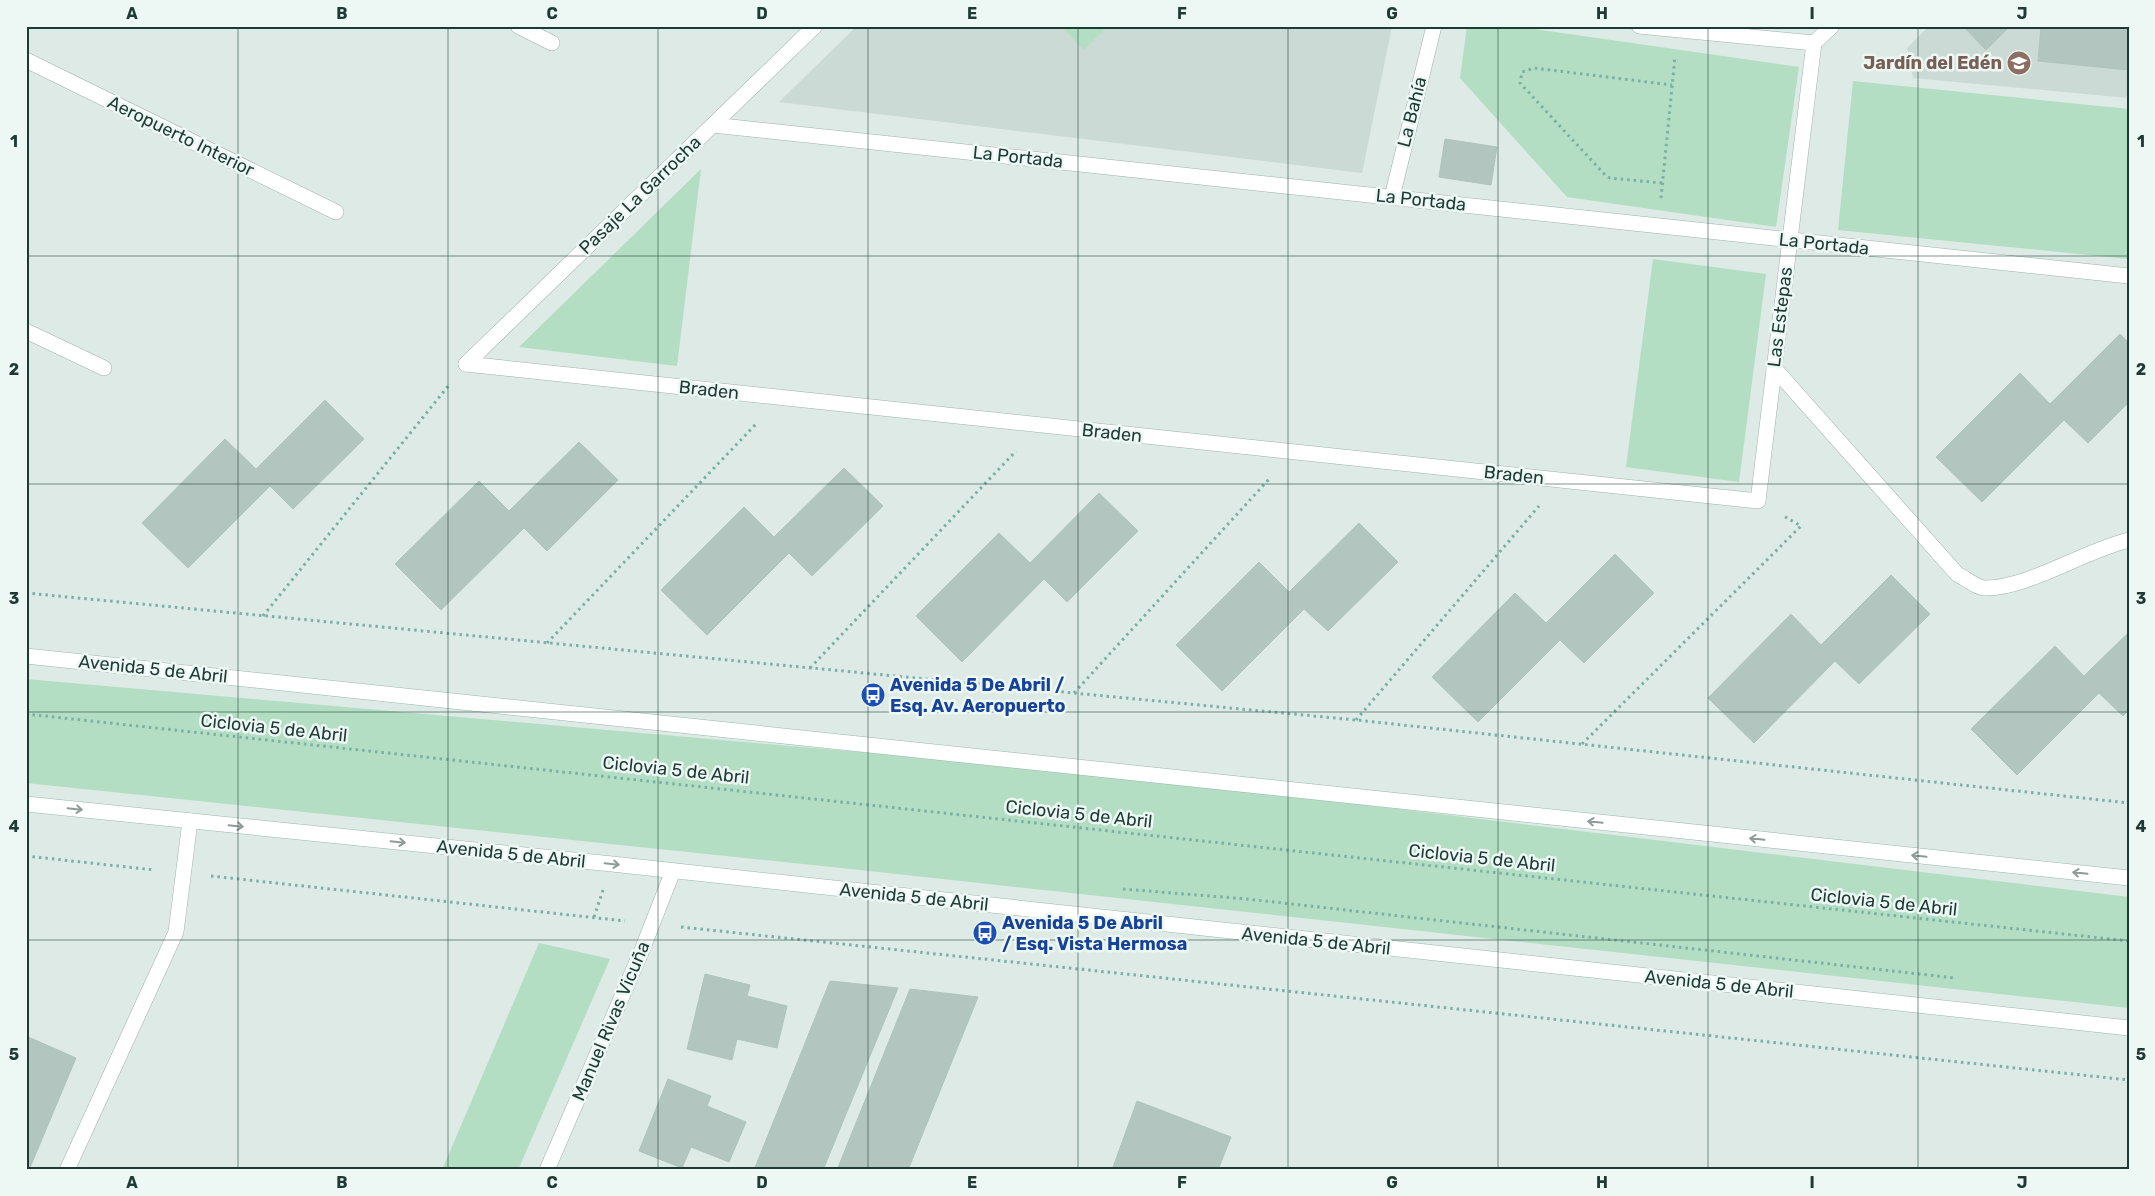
<svg xmlns="http://www.w3.org/2000/svg" width="2155" height="1196" viewBox="0 0 2155 1196" font-family="Rubik,sans-serif">
  <style>
    .built { fill: #cbdad4 }
    .green { fill: #b3dec3 }
    .building { fill: #b2c5bf; stroke: #afc4bd }
    .lines { fill: none; stroke-linecap: round; stroke-linejoin: round }
    .lane-casing { stroke: #a0b2ad; stroke-width: 16 }
    .street-casing { stroke: #a0b2ad; stroke-width: 16 }
    .secondary-casing { stroke: #9bb7af; stroke-width: 16 }
    .path { stroke: #7ab0a5; stroke-width: 3; stroke-dasharray: 2.5 4; stroke-linecap: butt }
    .lane { stroke: #fff; stroke-width: 15 }
    .street { stroke: #fff; stroke-width: 15 }
    .secondary { stroke: #fff; stroke-width: 15 }
    .oneway { stroke: #8e9c9a }
    .grid { fill: none; stroke: #1d3a35; stroke-width: 1; stroke-opacity: 0.55 }
    .labels { text-anchor: middle; dominant-baseline: central; stroke-width: 5; stroke-linejoin: round; paint-order: stroke }
    .education-label { font-size: 18px; font-weight: bold; fill: #785e54; stroke: #edf7f3; text-anchor: end }
    .street-label { font-size: 18px; fill: #1d3a35; stroke: #edf7f3 }
    .transit-label { font-size: 18px; font-weight: bold; fill: #164399; stroke: #edf7f3; text-anchor: start }
    .neatline { fill: none; stroke: #1d3a35; stroke-width: 2 }
    .grid-label { font-size: 16px; text-anchor: middle; font-weight: bold; fill: #1d3a35 }
  </style>
  <rect width="100%" height="100%" fill="#ddeae5"/>
  <g class="built">
    <polygon points="857,26 1392,26 1362,173 779,102"/>
    <polygon points="1929,26 2129,26 2129,98 1913,78 1907,48"/>
  </g>
  <g class="green">
    <polygon points="1061,26 1108,26 1084,50"/>
    <polygon points="1467,26 1514,26 1799,67 1776,227 1567,197 1460,78"/>
    <polygon points="1853,81 2129,109 2129,259 1838,230"/>
    <polygon points="701,169 677,366 519,347"/>
    <polygon points="1653,259 1766,274 1739,482 1626,467"/>
    <polygon points="26,679 1099,773 2129,897 2129,1008 851,869 26,783"/>
    <polygon points="539,943 610,959 518,1170 442,1170"/>
  </g>
  <g class="building">
    <polygon points="1963,26 2010,26 1986,50"/>
    <polygon points="2041,26 2129,26 2129,70 2038,61"/>
    <polygon points="1445,139 1497,147 1491,185 1439,177"/>
    <polygon points="2120,334 2129,343 2129,402 2088,443 2064,420 1982,502 1936,457 2020,373 2050,404"/>
    <polygon points="325,400 364,439 293,509 270,486 188,568 142,523 225,439 256,469"/>
    <polygon points="579,442 618,480 547,551 524,528 441,610 395,564 479,481 509,511"/>
    <polygon points="844,468 883,506 812,576 789,553 707,635 661,590 744,507 774,537"/>
    <polygon points="1099,493 1138,531 1067,602 1044,579 962,662 916,616 999,533 1030,563"/>
    <polygon points="1359,523 1398,562 1328,631 1304,609 1222,691 1176,645 1259,562 1289,592"/>
    <polygon points="1615,554 1654,593 1584,663 1560,640 1478,722 1432,677 1515,593 1546,623"/>
    <polygon points="1891,575 1930,614 1859,684 1835,661 1754,743 1708,698 1791,614 1821,645"/>
    <polygon points="2129,632 2129,710 2123,716 2099,693 2017,775 1971,729 2055,646 2084,676"/>
    <polygon points="705,974 750,985 747,996 787,1006 777,1048 737,1039 732,1060 687,1049"/>
    <polygon points="830,981 898,988 823,1170 754,1170"/>
    <polygon points="910,989 978,997 908,1170 837,1170"/>
    <polygon points="26,1036 76,1058 29,1170 26,1170"/>
    <polygon points="668,1079 711,1096 707,1106 746,1122 729,1162 691,1147 682,1168 639,1151"/>
    <polygon points="1137,1101 1231,1137 1218,1170 1112,1170"/>
  </g>
  <g class="lines">
    <defs>
      <g id="lane">
        <path d="M1774 368 1957 574C1965 578 1977 588 1985 588 2026 589 2086 550 2129 540"/>
        <polyline points="67,1170 176,932 190,821"/>
      </g>
      <g id="street">
        <polyline points="518,26 552,43"/>
        <polyline points="1639,26 1814,43"/>
        <polyline points="1814,43 1832,26"/>
        <polyline points="26,60 336,212"/>
        <polyline points="713,125 2129,276"/>
        <polyline points="1392,197 1434,26"/>
        <polyline points="26,331 104,368"/>
        <polyline points="466,364 1758,501 1814,43"/>
        <polyline points="466,364 815,26"/>
        <polyline points="547,1170 642,950 673,871"/>
      </g>
      <g id="secondary">
        <polyline points="26,656 2129,878"/>
        <polyline points="26,804 612,864 2129,1028"/>
      </g>
    </defs>
    <use href="#lane" class="lane-casing"/>
    <use href="#street" class="street-casing"/>
    <use href="#secondary" class="secondary-casing"/>
    <g class="path">
      <polyline points="1662,183 1610,178 1606,176 1520,83 1522,72 1534,68 1672,85"/>
      <polyline points="1661,198 1675,57"/>
      <polyline points="26,593 1356,720 2129,803"/>
      <polyline points="263,616 449,385"/>
      <polyline points="547,643 757,423"/>
      <polyline points="810,668 1016,451"/>
      <polyline points="1074,693 1270,478"/>
      <polyline points="26,714 2129,941"/>
      <polyline points="1356,720 1539,506"/>
      <polyline points="1582,744 1801,526 1782,515"/>
      <polyline points="26,856 155,870"/>
      <polyline points="211,876 625,921"/>
      <polyline points="1123,889 1247,899 1955,978"/>
      <polyline points="594,917 603,890"/>
      <polyline points="681,927 2129,1080"/>
    </g>
    <use href="#lane" class="lane"/>
    <use href="#street" class="street"/>
    <use href="#secondary" class="secondary"/>
  </g>
  <defs><path id="oneway-shaft" d="M-6 0H5M1.5-3L5.5 0L1.5 3" fill="none" stroke-width="1.6" stroke-linecap="round" stroke-linejoin="round" transform="scale(1.25)"/></defs>
  <g class="oneway">
    <use href="#oneway-shaft" transform="translate(75 809) rotate(6)"/>
    <use href="#oneway-shaft" transform="translate(1595 822) rotate(-174)"/>
    <use href="#oneway-shaft" transform="translate(236 826) rotate(6)"/>
    <use href="#oneway-shaft" transform="translate(1757 839) rotate(-174)"/>
    <use href="#oneway-shaft" transform="translate(398 842) rotate(6)"/>
    <use href="#oneway-shaft" transform="translate(1919 856) rotate(-174)"/>
    <use href="#oneway-shaft" transform="translate(612 864) rotate(6)"/>
    <use href="#oneway-shaft" transform="translate(2080 873) rotate(-174)"/>
  </g>
  <path class="grid" d="M238 26V1170M448 26V1170M658 26V1170M868 26V1170M1078 26V1170M1288 26V1170M1498 26V1170M1708 26V1170M1918 26V1170M26 256H2129M26 484H2129M26 712H2129M26 940H2129"/>
  <defs>
    <symbol id="school-disc" viewBox="-11 -11 22 22"><circle r="9.5" fill="#8d6e63" stroke="#edf7f3"/><path d="M0-5L7-2L0 1L-7-2ZM-4 1L0 2.5L4 1V4Q0 6-4 4Z" fill="#fff"/></symbol>
    <symbol id="bus-disc" viewBox="-11 -11 22 22"><circle r="9.5" fill="#1a4fb4" stroke="#edf7f3"/><path d="M-5-6H5V4H4V6H2V4H-2V6H-4V4H-5ZM-3.5-4V0h7V-4ZM-3.5 1.2v1.5H-2V1.2ZM2 1.2v1.5H3.5V1.2Z" fill="#fff"/></symbol>
  </defs>
  <g fill-rule="evenodd">
    <use href="#school-disc" x="2005" y="49" width="28" height="28"/>
    <use href="#bus-disc" x="859" y="681" width="28" height="28"/>
    <use href="#bus-disc" x="971" y="919" width="28" height="28"/>
  </g>
  <g class="labels">
    <g class="education-label">
      <text x="2002" y="63">Jardín del Edén</text>
    </g>
    <g class="street-label">
      <text transform="translate(1412 112) rotate(-76)">La Bahía</text>
      <text transform="translate(181 136) rotate(26)">Aeropuerto Interior</text>
      <text transform="translate(1018 157) rotate(6)">La Portada</text>
      <text transform="translate(640 195) rotate(-44)">Pasaje La Garrocha</text>
      <text transform="translate(1421 200) rotate(6)">La Portada</text>
      <text transform="translate(1824 244) rotate(6)">La Portada</text>
      <text transform="translate(1780 317) rotate(-83)">Las Estepas</text>
      <text transform="translate(709 390) rotate(6)">Braden</text>
      <text transform="translate(1112 433) rotate(6)">Braden</text>
      <text transform="translate(1514 475) rotate(6)">Braden</text>
      <text transform="translate(153 669) rotate(6)">Avenida 5 de Abril</text>
      <text transform="translate(274 728) rotate(6)">Ciclovia 5 de Abril</text>
      <text transform="translate(676 770) rotate(6)">Ciclovia 5 de Abril</text>
      <text transform="translate(1079 814) rotate(6)">Ciclovia 5 de Abril</text>
      <text transform="translate(511 854) rotate(6)">Avenida 5 de Abril</text>
      <text transform="translate(1482 858) rotate(6)">Ciclovia 5 de Abril</text>
      <text transform="translate(914 897) rotate(6)">Avenida 5 de Abril</text>
      <text transform="translate(1884 902) rotate(6)">Ciclovia 5 de Abril</text>
      <text transform="translate(1316 941) rotate(6)">Avenida 5 de Abril</text>
      <text transform="translate(1719 984) rotate(6)">Avenida 5 de Abril</text>
      <text transform="translate(611 1021) rotate(-67)">Manuel Rivas Vicuña</text>
    </g>
    <g class="transit-label">
      <text x="890" y="685">Avenida 5 De Abril /<tspan x="890" dy="21">Esq. Av. Aeropuerto</tspan></text>
      <text x="1002" y="923">Avenida 5 De Abril<tspan x="1002" dy="21">/ Esq. Vista Hermosa</tspan></text>
    </g>
  </g>
  <rect width="2155" height="1196" fill="none" stroke="#edf7f3" stroke-width="55"/>
  <rect x="28" y="28" width="2100" height="1140" class="neatline"/>
  <g class="grid-label">
    <text x="132" y="19">A</text>
    <text x="342" y="19">B</text>
    <text x="552" y="19">C</text>
    <text x="762" y="19">D</text>
    <text x="972" y="19">E</text>
    <text x="1182" y="19">F</text>
    <text x="1392" y="19">G</text>
    <text x="1602" y="19">H</text>
    <text x="1812" y="19">I</text>
    <text x="2022" y="19">J</text>
    <text x="14" y="147">1</text>
    <text x="2141" y="147">1</text>
    <text x="14" y="375">2</text>
    <text x="2141" y="375">2</text>
    <text x="14" y="604">3</text>
    <text x="2141" y="604">3</text>
    <text x="14" y="832">4</text>
    <text x="2141" y="832">4</text>
    <text x="14" y="1060">5</text>
    <text x="2141" y="1060">5</text>
    <text x="132" y="1188">A</text>
    <text x="342" y="1188">B</text>
    <text x="552" y="1188">C</text>
    <text x="762" y="1188">D</text>
    <text x="972" y="1188">E</text>
    <text x="1182" y="1188">F</text>
    <text x="1392" y="1188">G</text>
    <text x="1602" y="1188">H</text>
    <text x="1812" y="1188">I</text>
    <text x="2022" y="1188">J</text>
  </g>
</svg>
